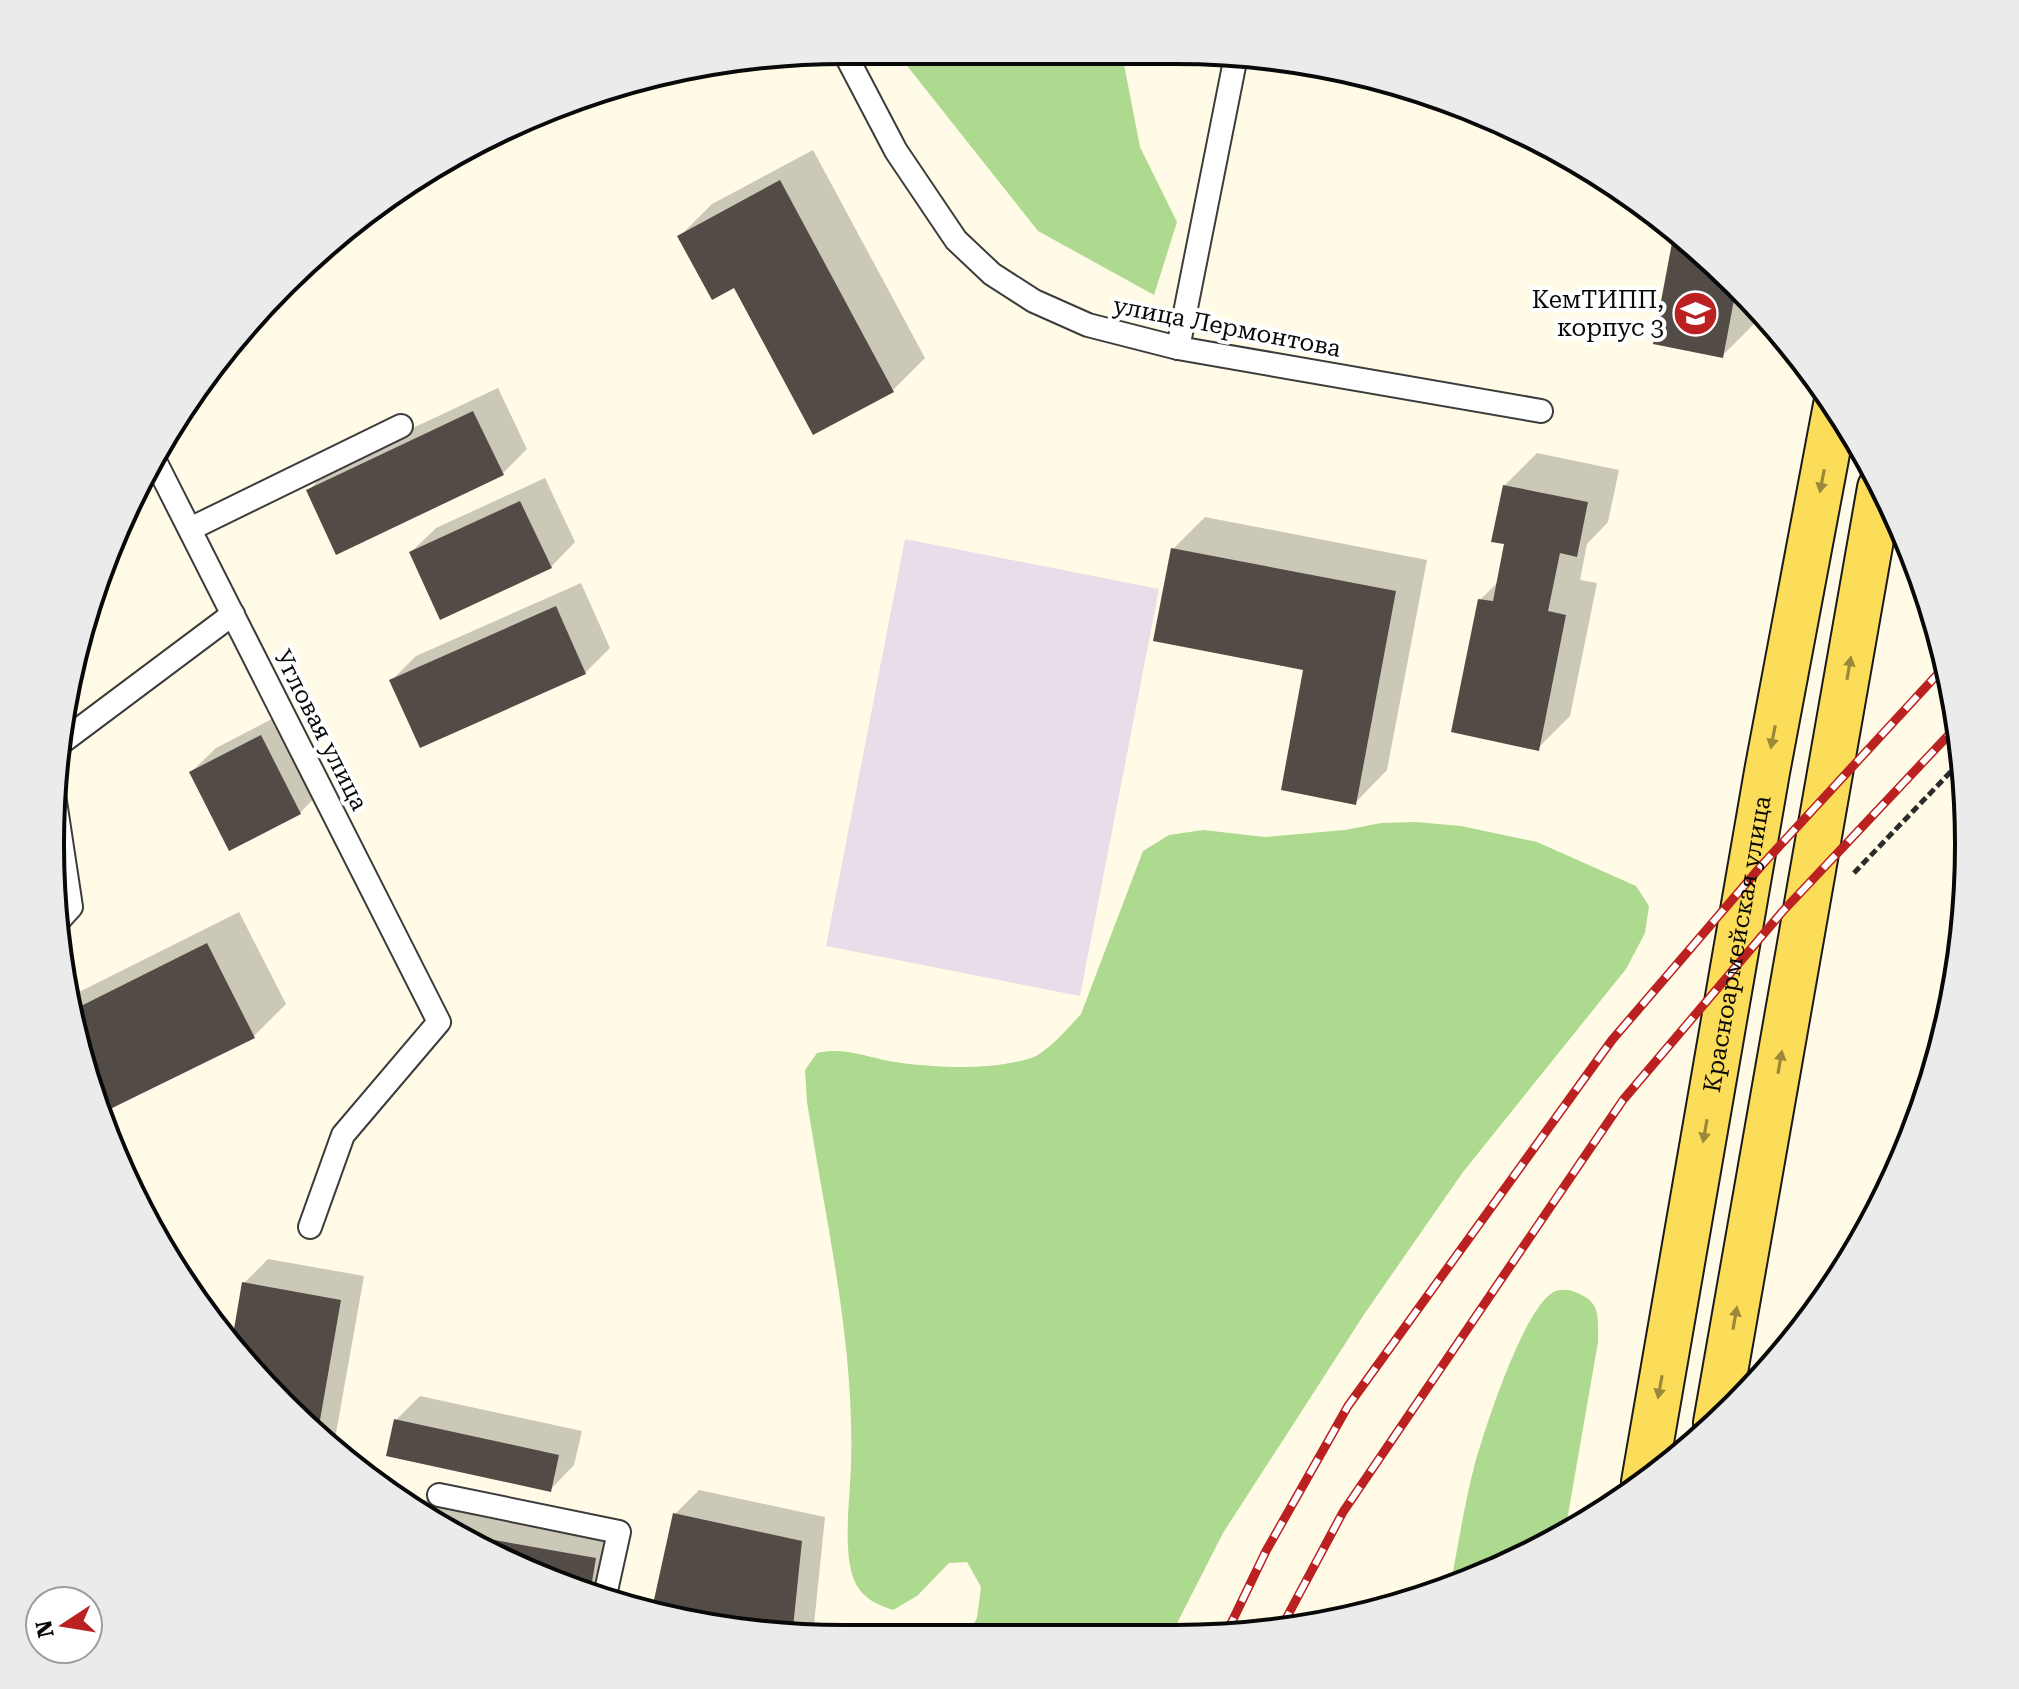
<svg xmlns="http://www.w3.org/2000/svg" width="2019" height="1689" viewBox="0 0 2019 1689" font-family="'Roboto Serif',serif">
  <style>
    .industrial { fill: #e9dde9 }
    .forest { fill: #adda8f }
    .shadow { fill: #0003 }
    .building { fill: #524b46 }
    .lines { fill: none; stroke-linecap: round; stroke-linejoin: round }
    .service-casing { stroke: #3c3c3c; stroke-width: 26 }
    .primary-casing { stroke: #1a1a1a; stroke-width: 48 }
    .path { stroke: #2b2b2b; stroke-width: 5; stroke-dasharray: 8 4; stroke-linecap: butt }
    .service { stroke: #fff; stroke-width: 22 }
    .primary { stroke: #fcdd59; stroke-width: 44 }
    .rail-casing { stroke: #bb2120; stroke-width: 9 }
    .rail { stroke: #fff; stroke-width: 6; stroke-dasharray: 18; stroke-linecap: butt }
    .oneway { fill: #9b8839 }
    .labels { text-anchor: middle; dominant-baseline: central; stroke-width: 8; stroke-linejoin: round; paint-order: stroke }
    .poi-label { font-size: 24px; fill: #090909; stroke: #fff; text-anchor: end }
    .street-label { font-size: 24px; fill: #090909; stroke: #fff }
    .rim { fill: none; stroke: #090909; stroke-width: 4 }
  </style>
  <rect width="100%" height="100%" fill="#fffbe6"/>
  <polygon class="industrial" points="905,539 1159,589 1080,996 826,946"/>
  <g class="forest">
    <polygon points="899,51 1122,54 1140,147 1177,222 1154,295 1038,231 908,67"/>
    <path d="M1416 822 1461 826 1537 842 1636 886 1649 906 1645 933 1626 969 1463 1172 1365 1313 1223 1533 1169 1639 966 1638 977 1618 981 1587 967 1562 949 1563 917 1596 893 1610C878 1605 862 1598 855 1582 842 1554 850 1498 851 1466 855 1343 826 1223 807 1102L805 1070 817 1053C843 1047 864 1056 889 1061 930 1068 991 1071 1031 1058 1047 1053 1069 1027 1081 1014L1143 851 1169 835 1203 830 1265 837 1345 830 1381 823Z"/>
    <path d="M1569 1290C1601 1300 1598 1312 1598 1342L1565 1532 1479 1578 1450 1587C1458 1547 1464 1506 1474 1467 1483 1434 1525 1302 1556 1291 1560 1289 1564 1290 1569 1290Z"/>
  </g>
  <g class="shadow">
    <polygon points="813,150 925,358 893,390 735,285 680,236 712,204"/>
    <polygon points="1676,233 1737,283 1757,308 1754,324 1722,356 1655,343"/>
    <polygon points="498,388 527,449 503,473 308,491 332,466"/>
    <polygon points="1537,453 1619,470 1608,522 1587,544 1580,580 1597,583 1570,716 1538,748 1480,600 1499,581 1506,543 1504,486"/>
    <polygon points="545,478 575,542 551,567 411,552 436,528"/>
    <polygon points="1205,517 1427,560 1387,770 1355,803 1305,668 1173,549"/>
    <polygon points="581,583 610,648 585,673 392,680 416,656"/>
    <polygon points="285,712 324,788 300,813 191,772 216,748"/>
    <polygon points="239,912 286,1004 254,1036 100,1112 65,999"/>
    <polygon points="107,1137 132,1184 132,1188 111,1149"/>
    <polygon points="268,1259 364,1276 335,1439 327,1447 233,1342 244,1283"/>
    <polygon points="420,1396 582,1431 574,1465 550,1490 396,1420"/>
    <polygon points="699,1490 825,1517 813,1634 809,1637 792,1637 654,1610 675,1514"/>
    <polygon points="406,1497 620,1534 614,1568 589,1592 572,1589 448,1533 403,1500"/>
  </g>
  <g class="building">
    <polygon points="780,180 894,392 813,435 734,288 712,300 677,236"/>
    <polygon points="1674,232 1737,284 1723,358 1653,344"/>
    <polygon points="473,411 504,475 336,555 306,490"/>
    <polygon points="1503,485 1588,502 1577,557 1560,553 1548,611 1566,615 1539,751 1451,732 1478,599 1493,601 1504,544 1491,542"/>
    <polygon points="520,501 552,568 440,620 409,552"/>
    <polygon points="1171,548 1396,591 1356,805 1281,790 1303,670 1153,641"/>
    <polygon points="556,606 586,674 420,748 389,680"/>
    <polygon points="261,735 301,814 229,851 189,772"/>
    <polygon points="207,943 255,1038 100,1114 69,1012"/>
    <polygon points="242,1282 341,1300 317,1437 232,1341"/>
    <polygon points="394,1419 559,1455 551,1492 386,1456"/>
    <polygon points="673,1513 802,1541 792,1637 652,1609"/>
    <polygon points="449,1532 596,1558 590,1594 580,1592"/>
  </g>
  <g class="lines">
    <defs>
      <g id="service">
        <polyline points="843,50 896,151 956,240 992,274 1034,301 1088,325 1178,348 1541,411"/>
        <polyline points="1178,348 1236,56"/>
        <polyline points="155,461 439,1022 343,1135 310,1227"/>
        <polyline points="190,529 401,426"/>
        <polyline points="62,742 233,614"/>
        <polyline points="53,788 71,907 60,919"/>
        <polyline points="439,1495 619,1532 604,1600"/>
      </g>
      <g id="primary">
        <polyline points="1716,1423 1880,488"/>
        <path id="s1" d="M1644 1482 1767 772 1836 405"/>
      </g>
    </defs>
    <use href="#service" class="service-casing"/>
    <use href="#primary" class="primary-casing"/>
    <polyline class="path" points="1854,873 1961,761"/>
    <use href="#service" class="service"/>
    <use href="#primary" class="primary"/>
    <defs>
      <g id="rail">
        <polyline points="1281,1628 1343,1512 1623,1100 1783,911 1957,726"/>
        <polyline points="1226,1634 1266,1551 1348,1406 1612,1040 1762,865 1946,665"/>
      </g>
    </defs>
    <use href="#rail" class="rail-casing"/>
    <use href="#rail" class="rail"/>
  </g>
  <defs><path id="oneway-solid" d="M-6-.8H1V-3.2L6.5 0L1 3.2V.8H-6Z" transform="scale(2)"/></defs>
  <g class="oneway">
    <use href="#oneway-solid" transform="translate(1822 481) rotate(101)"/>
    <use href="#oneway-solid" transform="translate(1849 668) rotate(-80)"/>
    <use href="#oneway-solid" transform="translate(1773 737) rotate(101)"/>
    <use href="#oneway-solid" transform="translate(1780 1062) rotate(-80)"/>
    <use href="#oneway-solid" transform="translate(1705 1131) rotate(100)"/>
    <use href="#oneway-solid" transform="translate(1735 1318) rotate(-80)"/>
    <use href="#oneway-solid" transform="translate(1660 1387) rotate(100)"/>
  </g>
  <defs>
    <symbol id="university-disc" viewBox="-11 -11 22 22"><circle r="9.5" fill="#bb2120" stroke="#fff"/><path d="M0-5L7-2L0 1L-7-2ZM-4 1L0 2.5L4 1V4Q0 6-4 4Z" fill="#fff"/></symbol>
  </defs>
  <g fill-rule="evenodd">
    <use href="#university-disc" x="1670" y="288" width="51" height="51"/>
  </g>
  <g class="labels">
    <g class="poi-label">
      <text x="1664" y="300">КемТИПП,<tspan x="1664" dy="28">корпус 3</tspan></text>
    </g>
    <g class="street-label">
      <text transform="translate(1227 327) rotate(11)">улица Лермонтова</text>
      <text transform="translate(321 730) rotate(63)">Угловая улица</text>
      <text stroke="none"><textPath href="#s1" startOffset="546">Красноармейская улица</textPath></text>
    </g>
  </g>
  <path d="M0 0H2019V1689H0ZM844 64H1175A780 780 0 0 1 1955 844V845A780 780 0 0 1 1175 1625H844A780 780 0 0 1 64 845V844A780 780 0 0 1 844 64Z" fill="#ebebeb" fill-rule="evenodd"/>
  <path class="rim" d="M844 64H1175A780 780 0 0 1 1955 844V845A780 780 0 0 1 1175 1625H844A780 780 0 0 1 64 845V844A780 780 0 0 1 844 64Z"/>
  <g transform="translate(64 1625) rotate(258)"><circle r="38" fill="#ffffff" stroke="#9d9d9d" stroke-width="2"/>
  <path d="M0-6L14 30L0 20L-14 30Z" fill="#bb2120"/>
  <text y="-12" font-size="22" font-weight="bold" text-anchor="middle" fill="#090909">N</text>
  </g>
</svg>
